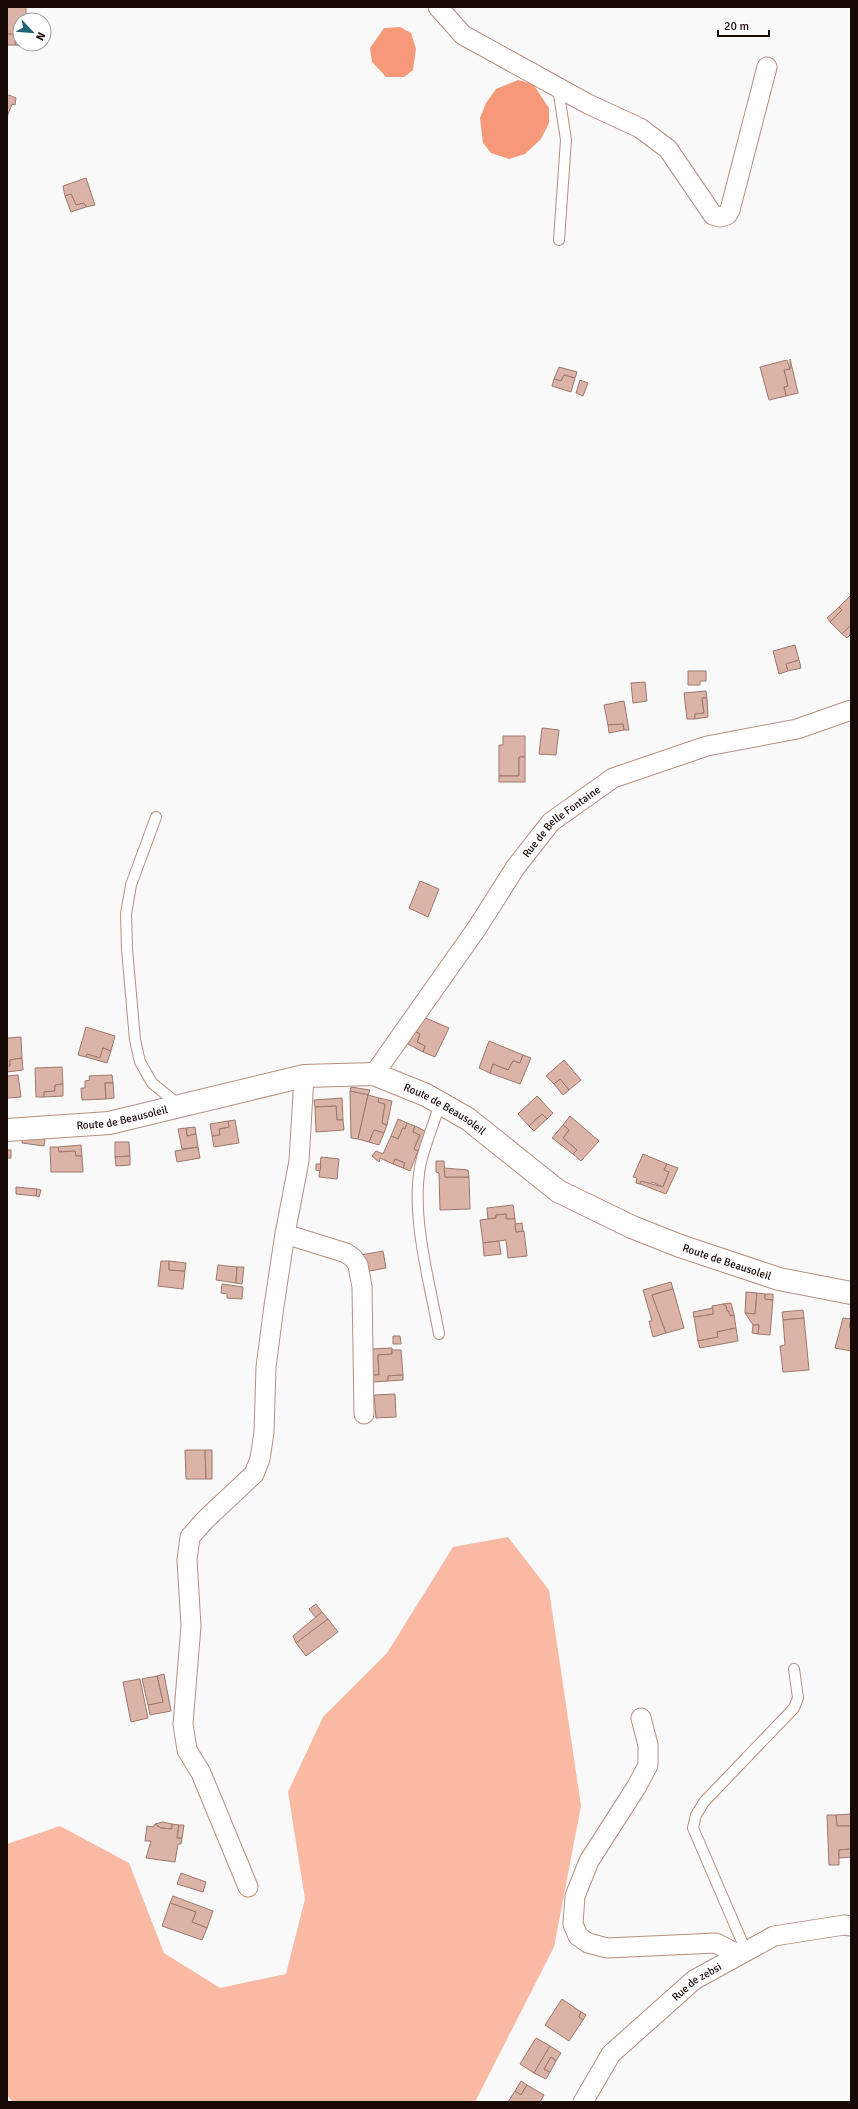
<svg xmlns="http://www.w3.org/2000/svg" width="858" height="2109" viewBox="0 0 858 2109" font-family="Signika,sans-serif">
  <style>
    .green { fill: #fab9a3 }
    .water { fill: #f59979 }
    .building { fill: #dbb4a7; stroke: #9c786b }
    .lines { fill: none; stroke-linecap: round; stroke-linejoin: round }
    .service-casing { stroke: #b58f82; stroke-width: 12 }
    .minor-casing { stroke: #b58f82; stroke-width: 21 }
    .tertiary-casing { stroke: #b58f82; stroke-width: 24 }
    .service { stroke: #fff; stroke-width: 10 }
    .minor { stroke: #fff; stroke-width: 19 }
    .tertiary { stroke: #fff; stroke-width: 22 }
    .labels { text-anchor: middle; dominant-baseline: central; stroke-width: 4; stroke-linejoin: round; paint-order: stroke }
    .street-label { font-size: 11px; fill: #170a06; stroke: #fff }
  </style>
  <rect width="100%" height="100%" fill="#f9f9f9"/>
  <polygon class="green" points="508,1537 549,1590 581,1806 554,1947 475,2102 13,2102 7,2095 7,1844 60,1826 129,1863 164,1953 220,1988 286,1974 305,1899 288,1792 323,1717 387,1653 453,1547"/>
  <g class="water">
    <polygon points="400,27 411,33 416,49 413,70 404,77 386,77 372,62 370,48 384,28"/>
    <polygon points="518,80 533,84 549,108 549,123 541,139 525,154 509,159 491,153 483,143 480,118 486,103 496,89"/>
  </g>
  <g class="building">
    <polygon points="7,7 26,7 26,20 20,20 20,44 27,45 15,45 15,34 7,34"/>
    <rect x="7" y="34" width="8" height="11"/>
    <polygon points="9,95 16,98 15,105 12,104 7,117 7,96"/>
    <polygon points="86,178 95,205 86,207 84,203 76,205 71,194 65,196 63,186"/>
    <polygon points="71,194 76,205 84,203 86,207 71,212 65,196"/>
    <polygon points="790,359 798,393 786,396 784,387 788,386 784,370 790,369"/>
    <polygon points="787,360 790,369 784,370 788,386 784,387 786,396 769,400 760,367"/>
    <polygon points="559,367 577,372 575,378 564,375 561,381 554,379"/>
    <polygon points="564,375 575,378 571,392 552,386 554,379 561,381"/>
    <polygon points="580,380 588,383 583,396 576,393"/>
    <polygon points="851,595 851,625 842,634 830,622 842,610 839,607"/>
    <polygon points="839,607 842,610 830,622 827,618"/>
    <polygon points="851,625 851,634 847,638 842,634"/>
    <polygon points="795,645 799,660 786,664 788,671 779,674 773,651"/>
    <polygon points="799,660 801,668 788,671 786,664"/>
    <polygon points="688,671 706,671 706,681 700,681 700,685 688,685"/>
    <polygon points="645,682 647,701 633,703 631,683"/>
    <polygon points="706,691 707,698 702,698 704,713 695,714 695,719 687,719 684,693"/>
    <polygon points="702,698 707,698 708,717 695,719 695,714 704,713"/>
    <polygon points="624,701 629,730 624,730 623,724 608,725 604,705"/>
    <polygon points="623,724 624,730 609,733 608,725"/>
    <polygon points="542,728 559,730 556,755 539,754"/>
    <polygon points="503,736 525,736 525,757 519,757 519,776 499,776 499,745 503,745"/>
    <polygon points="519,757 525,757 525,782 499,782 499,776 519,776"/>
    <polygon points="420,881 439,889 428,917 409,908"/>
    <polygon points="421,1016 449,1028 435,1057 423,1052 425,1046 417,1042 420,1034 414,1031"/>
    <polygon points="86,1027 115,1036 111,1051 103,1048 100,1058 87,1054 86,1057 78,1055"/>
    <polygon points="414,1031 420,1034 417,1042 425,1046 423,1052 408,1044"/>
    <polygon points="21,1037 22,1058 10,1060 10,1066 7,1066 7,1038"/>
    <polygon points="489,1041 523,1055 520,1063 513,1061 508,1070 493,1064 490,1073 479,1068"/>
    <polygon points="103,1048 111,1051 107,1063 86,1057 87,1054 100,1058"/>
    <polygon points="523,1055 531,1058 520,1084 490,1073 493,1064 508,1070 513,1061 520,1063"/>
    <polygon points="22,1058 23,1070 7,1072 7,1066 10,1066 10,1060"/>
    <polygon points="564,1060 581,1080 569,1090 560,1079 554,1084 546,1076"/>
    <polygon points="62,1067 63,1084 55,1085 55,1091 44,1092 44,1097 36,1097 35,1068"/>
    <polygon points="18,1075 21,1097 7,1098 7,1076"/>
    <polygon points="112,1075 113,1083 105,1083 106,1099 82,1100 81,1088 85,1088 85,1081 90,1080 89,1076"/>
    <polygon points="560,1079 569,1090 563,1095 554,1084"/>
    <polygon points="105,1083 113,1083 114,1098 106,1099"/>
    <polygon points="63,1084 63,1096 44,1097 44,1092 55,1091 55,1085"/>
    <polygon points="351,1087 370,1090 368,1095 350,1091"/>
    <polygon points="350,1091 368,1095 358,1139 351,1138"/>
    <polygon points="368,1095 379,1098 378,1102 385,1104 382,1123 387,1125 384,1133 374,1130 369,1142 358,1139"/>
    <polygon points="537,1096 553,1113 547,1119 542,1114 529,1126 518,1114"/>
    <polygon points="342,1098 343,1120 337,1120 336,1106 315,1107 314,1100"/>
    <polygon points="379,1098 392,1101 387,1125 382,1123 385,1104 378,1102"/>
    <polygon points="336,1106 337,1120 343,1120 344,1130 316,1132 315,1107"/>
    <polygon points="542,1114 547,1119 534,1131 529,1126"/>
    <polygon points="570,1116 599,1141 581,1161 573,1154 577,1150 563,1138 569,1130 563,1125"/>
    <polygon points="398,1119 407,1123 405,1129 403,1128 398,1139 391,1136"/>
    <polygon points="235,1120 239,1143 214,1147 212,1136 220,1135 219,1129 229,1127 228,1121"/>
    <polygon points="228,1121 229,1127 219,1129 220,1135 212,1136 210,1124"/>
    <polygon points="407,1123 415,1126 413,1132 420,1135 414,1149 418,1151 410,1171 403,1168 405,1163 395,1159 393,1164 380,1158 379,1162 372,1156 376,1151 383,1154 391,1136 398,1139 403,1128 405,1129"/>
    <polygon points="563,1125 569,1130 563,1138 577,1150 573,1154 552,1138"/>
    <polygon points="415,1126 427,1132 418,1151 414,1149 420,1135 413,1132"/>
    <polygon points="195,1127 196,1134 187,1136 186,1128"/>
    <polygon points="186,1128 187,1136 196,1134 198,1147 182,1149 178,1129"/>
    <polygon points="374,1130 384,1133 379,1145 369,1142"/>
    <polygon points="23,1136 45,1139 44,1146 22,1143"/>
    <polygon points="115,1142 129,1142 130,1156 115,1157"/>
    <polygon points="81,1145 82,1156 76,1156 75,1151 59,1152 58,1147"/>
    <polygon points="50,1147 58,1147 59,1152 75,1151 76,1156 82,1156 83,1172 51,1172"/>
    <polygon points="198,1147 200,1158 177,1162 175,1151"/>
    <rect x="7" y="1150" width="4" height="8"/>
    <polygon points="643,1154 667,1164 664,1170 669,1172 663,1187 652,1182 650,1185 641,1181 640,1184 636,1183 637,1178 633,1177"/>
    <polygon points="130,1156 130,1165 116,1166 115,1157"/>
    <polygon points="321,1157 339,1159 337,1179 319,1177"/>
    <polygon points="395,1159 405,1163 403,1168 393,1164"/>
    <polygon points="436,1161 444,1161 445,1177 469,1177 470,1209 440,1210 439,1173 436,1172"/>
    <polygon points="316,1164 321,1164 320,1171 316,1170"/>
    <polygon points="667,1164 678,1168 666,1194 640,1184 641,1181 663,1187 669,1172 664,1170"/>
    <polygon points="444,1168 468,1170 469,1177 445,1177"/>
    <polygon points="16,1187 37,1189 36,1196 16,1194"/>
    <polygon points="37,1189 41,1190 39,1197 36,1196"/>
    <polygon points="513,1205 515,1219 506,1219 506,1214 496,1215 496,1218 488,1219 487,1208"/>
    <polygon points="506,1214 506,1219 515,1219 516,1232 524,1231 527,1256 508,1258 506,1240 483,1243 480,1220 496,1218 496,1215"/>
    <polygon points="522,1223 523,1231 516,1232 515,1224"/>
    <polygon points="499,1241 501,1254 484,1256 483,1243"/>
    <polygon points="383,1251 386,1268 364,1272 361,1255"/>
    <polygon points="161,1261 169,1261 169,1270 185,1271 183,1289 158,1286"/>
    <polygon points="169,1261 186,1263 185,1271 169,1270"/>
    <polygon points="218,1265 237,1267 236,1283 216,1280"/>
    <polygon points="237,1267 244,1267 242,1284 236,1283"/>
    <polygon points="671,1282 673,1289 652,1295 666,1333 653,1337 649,1321 652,1321 643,1290"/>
    <polygon points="222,1284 243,1287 242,1299 227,1298 227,1294 221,1293"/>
    <polygon points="673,1289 684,1328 666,1333 652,1295"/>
    <polygon points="746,1292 757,1293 755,1314 745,1313"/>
    <polygon points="757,1293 765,1294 765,1299 773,1300 770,1335 758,1334 759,1325 753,1325 745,1313 755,1314"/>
    <polygon points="765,1294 773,1294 773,1300 765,1299"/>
    <polygon points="731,1303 734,1315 730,1316 729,1311 727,1311 726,1306 723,1304"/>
    <polygon points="723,1304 726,1306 727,1311 729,1311 730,1316 734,1315 736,1328 717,1332 718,1337 698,1341 694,1317 713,1314 712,1306"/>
    <polygon points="713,1308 713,1314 694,1317 693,1312"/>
    <polygon points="803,1310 804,1318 783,1320 782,1312"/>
    <polygon points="804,1318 809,1370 783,1372 780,1346 785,1345 783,1320"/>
    <polygon points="843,1318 851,1319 849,1327 851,1328 851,1351 835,1348"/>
    <polygon points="753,1325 759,1325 758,1334 752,1333"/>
    <polygon points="736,1328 738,1341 700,1348 698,1341 718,1337 717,1332"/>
    <polygon points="393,1336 400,1336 401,1344 393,1344"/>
    <polygon points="392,1348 392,1354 378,1355 379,1375 373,1375 371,1349"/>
    <polygon points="392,1350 401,1350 403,1375 388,1376 388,1381 373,1382 373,1375 379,1375 378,1355 392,1354"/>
    <polygon points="403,1375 403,1380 388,1381 388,1376"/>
    <polygon points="395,1394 396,1417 376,1418 374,1395"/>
    <polygon points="185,1450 205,1450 206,1479 186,1479"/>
    <polygon points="205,1450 212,1450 212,1479 206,1479"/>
    <polygon points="316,1604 322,1612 316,1618 309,1609"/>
    <polygon points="322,1612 328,1619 296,1643 293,1636"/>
    <polygon points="328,1619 338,1632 306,1656 296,1643"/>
    <polygon points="164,1674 171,1711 150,1715 148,1705 163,1702 157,1676"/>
    <polygon points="157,1676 163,1702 148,1705 142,1679"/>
    <polygon points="140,1679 148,1718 131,1722 123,1682"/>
    <polygon points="851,1814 851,1826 837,1826 836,1815"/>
    <polygon points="827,1815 836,1815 837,1826 851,1826 851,1849 839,1850 839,1865 829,1865"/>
    <polygon points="163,1822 172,1824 172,1829 161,1828 155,1824"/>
    <polygon points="155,1824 161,1828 172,1829 172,1824 179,1825 177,1838 182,1838 181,1844 178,1844 175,1862 146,1858 151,1841 145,1841 147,1826 153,1827"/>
    <polygon points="179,1825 184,1825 182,1838 177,1838"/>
    <polygon points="851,1849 851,1857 839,1858 839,1850"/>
    <polygon points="181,1873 206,1882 203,1892 177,1884"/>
    <polygon points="173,1896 213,1911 207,1928 192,1922 196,1912 170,1903"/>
    <polygon points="170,1903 196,1912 192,1922 207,1928 202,1940 162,1926"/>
    <polygon points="562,1999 581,2012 579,2017 583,2020 569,2041 545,2025"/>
    <polygon points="581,2012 586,2015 583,2020 579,2017"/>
    <polygon points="536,2038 550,2046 534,2073 520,2064"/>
    <polygon points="550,2046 561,2053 556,2061 551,2057 544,2069 550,2072 546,2079 534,2073"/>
    <polygon points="551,2057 556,2061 550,2072 544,2069"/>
    <polygon points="521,2081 527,2085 521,2095 515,2091"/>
    <polygon points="527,2085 544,2095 540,2102 508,2102 515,2091 521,2095"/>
  </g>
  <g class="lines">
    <defs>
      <g id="service">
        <polyline points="558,88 566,140 559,240"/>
        <polyline points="156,817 131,885 126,914 127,949 135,1040 140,1062 152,1083 179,1105"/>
        <path d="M439 1334C430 1283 411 1219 420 1167 424 1146 434 1124 440 1103"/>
        <polyline points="746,1951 693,1828 696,1815 704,1802 794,1708 798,1698 794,1669"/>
      </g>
      <g id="minor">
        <polyline points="438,7 463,35 588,104 640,128 668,149 713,215 720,217 727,215 730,210 767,67"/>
        <path id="s1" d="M374 1074 477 928 515 868 551 822 613 778 707 746 797 729 851 710"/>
        <polyline points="285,1234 346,1253 353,1258 358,1265 362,1287 364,1414"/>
        <polyline points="641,1718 648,1745 648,1765 637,1786 589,1861 575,1896 573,1924 578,1936 588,1943 607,1948 716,1943 739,1955"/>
        <polyline points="248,1887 201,1773 187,1750 183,1724 191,1626 187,1560 190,1537 205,1520 254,1474 260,1459 264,1432 266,1367 274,1306 285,1234 299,1161 304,1076"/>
        <path id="s2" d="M583 2102 611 2054 694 1980 774 1936 844 1925 851 1926"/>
      </g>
      <g id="tertiary">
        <path id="s3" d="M7 1130 109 1123 304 1076 374 1074 426 1095 468 1119 558 1191 632 1227 680 1246 779 1279 851 1293"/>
      </g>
    </defs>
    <use href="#service" class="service-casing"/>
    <use href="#minor" class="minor-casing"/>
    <use href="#tertiary" class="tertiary-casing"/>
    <use href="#service" class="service"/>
    <use href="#minor" class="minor"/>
    <use href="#tertiary" class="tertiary"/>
  </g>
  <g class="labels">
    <g class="street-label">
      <text stroke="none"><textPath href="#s1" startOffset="316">Rue de Belle Fontaine</textPath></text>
      <text stroke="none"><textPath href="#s3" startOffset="452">Route de Beausoleil</textPath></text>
      <text stroke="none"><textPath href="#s3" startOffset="116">Route de Beausoleil</textPath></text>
      <text stroke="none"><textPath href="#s3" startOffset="776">Route de Beausoleil</textPath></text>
      <text stroke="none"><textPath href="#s2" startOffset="168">Rue de zebsi</textPath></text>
    </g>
  </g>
  <rect width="858" height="2109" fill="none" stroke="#170a06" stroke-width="16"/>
  <g transform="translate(32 32) rotate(116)"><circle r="19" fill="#ffffff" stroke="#a29d9b"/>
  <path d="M0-3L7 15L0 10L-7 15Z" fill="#206376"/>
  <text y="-6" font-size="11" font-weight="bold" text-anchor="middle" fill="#170a06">N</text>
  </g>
  <path d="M718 30v6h51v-6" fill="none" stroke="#170a06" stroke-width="2"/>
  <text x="724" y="30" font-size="12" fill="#170a06" stroke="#ffffff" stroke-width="3" paint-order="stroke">20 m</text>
</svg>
